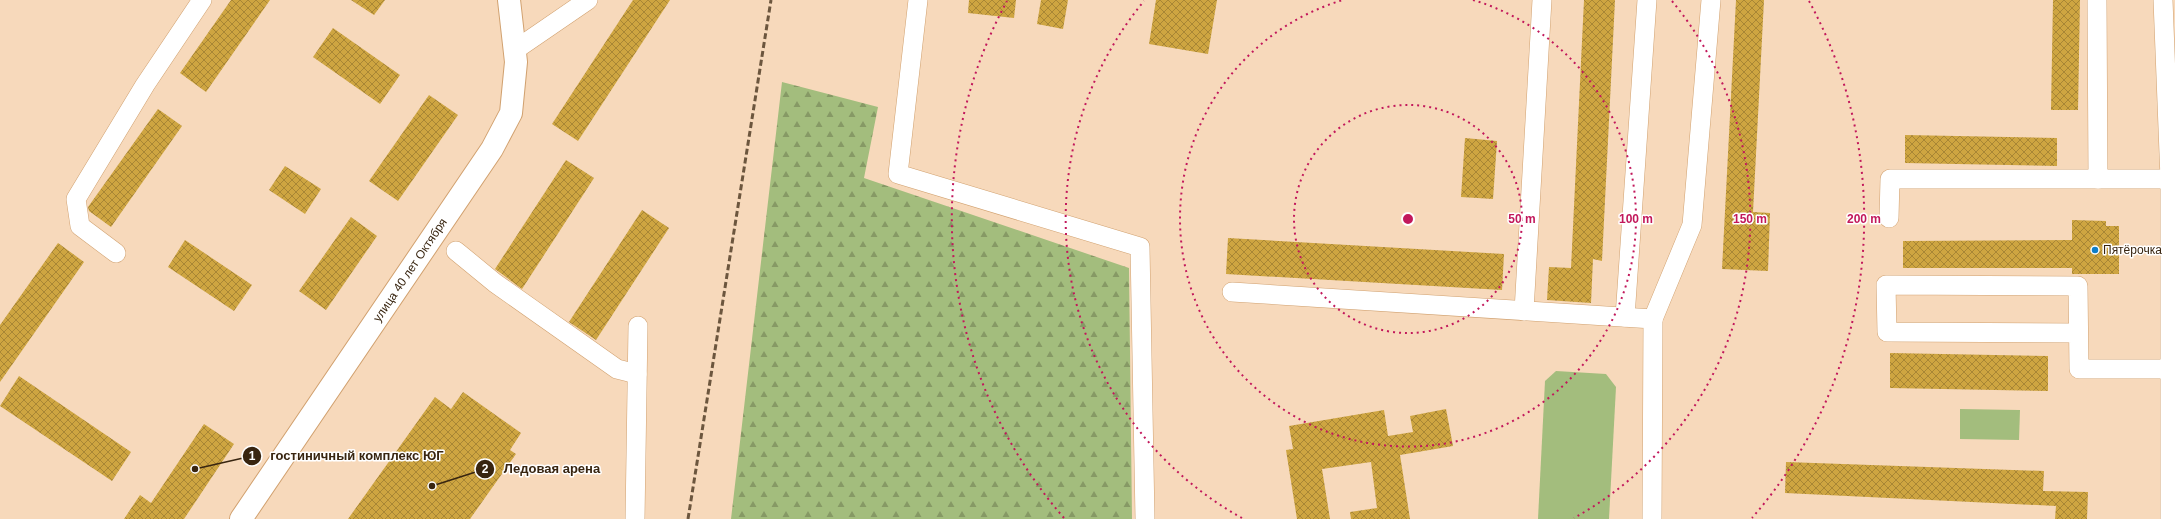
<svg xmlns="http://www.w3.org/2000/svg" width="2175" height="519" viewBox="0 0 2175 519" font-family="Arial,sans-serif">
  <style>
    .grass { fill: #a3bd7d }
    .forest { fill: url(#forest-firs) }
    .building { fill: url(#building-cross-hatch) }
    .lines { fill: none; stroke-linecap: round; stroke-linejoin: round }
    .minor-casing { stroke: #d1a16f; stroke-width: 20 }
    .major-casing { stroke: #d1a16f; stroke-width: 24 }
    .minor { stroke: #fff; stroke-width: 19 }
    .major { stroke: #fff; stroke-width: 22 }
    .rail { stroke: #6c563e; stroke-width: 3; stroke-dasharray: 6 3; stroke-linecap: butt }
    .ring { fill: none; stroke: #c2185b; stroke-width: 2; stroke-dasharray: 2 4 }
    .poi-dot { fill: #0f7ec8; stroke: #fff; stroke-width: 1.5 }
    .labels { text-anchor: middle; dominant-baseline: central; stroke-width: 3; stroke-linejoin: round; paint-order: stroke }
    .poi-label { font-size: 12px; fill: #382510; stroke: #fff; text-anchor: start }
    .street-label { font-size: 12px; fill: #382510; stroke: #fff }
    .centre { fill: #c2185b; stroke: #fff; stroke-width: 2 }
    .ring-label { font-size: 12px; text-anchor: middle; font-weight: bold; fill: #c2185b; stroke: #fff; stroke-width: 3; stroke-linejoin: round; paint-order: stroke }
    .leader { fill: none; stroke: #382510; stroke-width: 1.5 }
    .callout-dot { fill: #382510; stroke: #fff; stroke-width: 1.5 }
    .mark-label { font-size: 12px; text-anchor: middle; font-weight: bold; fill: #fff }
    .callout-label { font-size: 13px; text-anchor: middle; font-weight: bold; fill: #382510; stroke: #fff; stroke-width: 3; stroke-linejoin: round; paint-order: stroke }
  </style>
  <defs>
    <pattern id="forest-firs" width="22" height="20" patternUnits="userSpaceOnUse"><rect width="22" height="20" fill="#a3bd7d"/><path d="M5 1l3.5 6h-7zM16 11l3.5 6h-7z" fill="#869965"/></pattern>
    <pattern id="building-cross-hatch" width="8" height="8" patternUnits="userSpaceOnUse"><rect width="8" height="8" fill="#cea541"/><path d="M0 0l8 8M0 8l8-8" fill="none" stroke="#a88635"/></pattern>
  </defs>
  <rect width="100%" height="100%" fill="#f7d9bb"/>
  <g class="grass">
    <polygon points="1556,371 1606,374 1616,387 1609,519 1538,519 1545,381"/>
    <polygon points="1960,409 2020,410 2019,440 1960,439"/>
  </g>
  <polygon class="forest" points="782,82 878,107 864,178 1129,268 1132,519 731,519"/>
  <g class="building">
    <polygon points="231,0 270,0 206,92 180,73"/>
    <polygon points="351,0 385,0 374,15"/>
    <polygon points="633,0 670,0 578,141 552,124"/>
    <polygon points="969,0 1016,0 1014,18 968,13"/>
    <polygon points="1041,0 1068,0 1063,29 1037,24"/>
    <polygon points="1156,0 1217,0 1208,54 1149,44"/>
    <polygon points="1584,0 1615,0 1602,261 1593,259 1591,303 1547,300 1549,267 1571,268"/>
    <polygon points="1736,0 1764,0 1753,212 1770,213 1768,271 1722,269"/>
    <polygon points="2053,0 2080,0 2078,110 2051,110"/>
    <polygon points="333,28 400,75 380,104 313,57"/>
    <polygon points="429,95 458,115 398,201 369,181"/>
    <polygon points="158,109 182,126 111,227 89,211 88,207"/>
    <polygon points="1905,135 2057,138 2057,166 1905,163"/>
    <polygon points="1465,138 1497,141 1493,199 1461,197"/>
    <polygon points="566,160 594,178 522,289 495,269"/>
    <polygon points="285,166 321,189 305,214 269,190"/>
    <polygon points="642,210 669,228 596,340 569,322"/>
    <polygon points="351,217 377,236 326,310 299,291"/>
    <polygon points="2072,220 2106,221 2106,226 2119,226 2119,274 2072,274 2072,268 1903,268 1903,241 2072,240"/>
    <polygon points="1228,238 1504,254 1502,290 1226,274"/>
    <polygon points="185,240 252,285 234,311 168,267"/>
    <polygon points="58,243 84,262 0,382 0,325"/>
    <polygon points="1890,353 2048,356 2048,391 1890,388"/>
    <polygon points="19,376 131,452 112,481 0,406"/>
    <polygon points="463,392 521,433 510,450 516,454 470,519 348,519 435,397 451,409"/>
    <polygon points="1446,409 1453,446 1400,455 1410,519 1351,519 1350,512 1377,508 1371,462 1322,469 1330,519 1297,519 1286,450 1293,449 1289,426 1384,410 1388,436 1413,432 1410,416"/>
    <polygon points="204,424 234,444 184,519 124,519 140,495 151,503"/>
    <polygon points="1786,462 2044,471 2043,491 2088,492 2087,519 2055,519 2056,506 1785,493"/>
  </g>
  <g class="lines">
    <defs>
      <g id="minor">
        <polyline points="918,0 898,174 1140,247 1145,519"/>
        <polyline points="2097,0 2098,179"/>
        <polyline points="2163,0 2170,179 2170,519"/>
        <polyline points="515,50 588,0"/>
        <polyline points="1889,218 1890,179 2170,179"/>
        <polyline points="456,251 495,283 617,369 637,374"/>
        <polyline points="116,253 80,226 76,199 145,85 202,0"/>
        <polyline points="1232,292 1653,319 1652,519"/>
        <polyline points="1524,311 1542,0"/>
        <polyline points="1625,317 1647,0"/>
        <polyline points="1653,319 1692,225 1711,0"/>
        <polyline points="2078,333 1887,332 1886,285 2078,286 2079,369 2170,369"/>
        <polyline points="635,519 638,326"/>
      </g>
      <polyline id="major" points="241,519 492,149 511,113 516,62 509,0"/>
    </defs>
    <use href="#minor" class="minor-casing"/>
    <use href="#major" class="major-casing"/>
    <use href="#minor" class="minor"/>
    <use href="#major" class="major"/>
    <polyline class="rail" points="688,519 771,0"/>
  </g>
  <g class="ring">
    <circle cx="1408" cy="219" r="114"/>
    <path d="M1473 0A228 228 0 1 1 1343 0"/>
    <path d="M1242 518A342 342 0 0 1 1144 1M1672 1A342 342 0 0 1 1574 518"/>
    <path d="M1064 518A456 456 0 0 1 1007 1M1809 1A456 456 0 0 1 1752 518"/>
  </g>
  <circle class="poi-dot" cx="2095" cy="250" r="4"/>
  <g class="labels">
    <g class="poi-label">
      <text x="2103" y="250">Пятёрочка</text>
    </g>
    <g class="street-label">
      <text transform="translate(410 270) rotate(-56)">улица 40 лет Октября</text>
    </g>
  </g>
  <circle cx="1408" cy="219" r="6" class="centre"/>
  <g class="ring-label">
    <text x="1522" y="223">50 m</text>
    <text x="1636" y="223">100 m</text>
    <text x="1750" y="223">150 m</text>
    <text x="1864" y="223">200 m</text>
  </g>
  <path class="leader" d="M195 469L252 456M432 486L485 469"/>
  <g class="callout-dot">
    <circle cx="195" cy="469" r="4"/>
    <circle cx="432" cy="486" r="4"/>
    <circle cx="252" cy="456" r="10"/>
    <circle cx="485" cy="469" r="10"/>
  </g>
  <g class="mark-label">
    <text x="252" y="460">1</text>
    <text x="485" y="473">2</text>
  </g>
  <g class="callout-label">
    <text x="357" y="460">гостиничный комплекс ЮГ</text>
    <text x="552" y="473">Ледовая арена</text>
  </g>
</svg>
